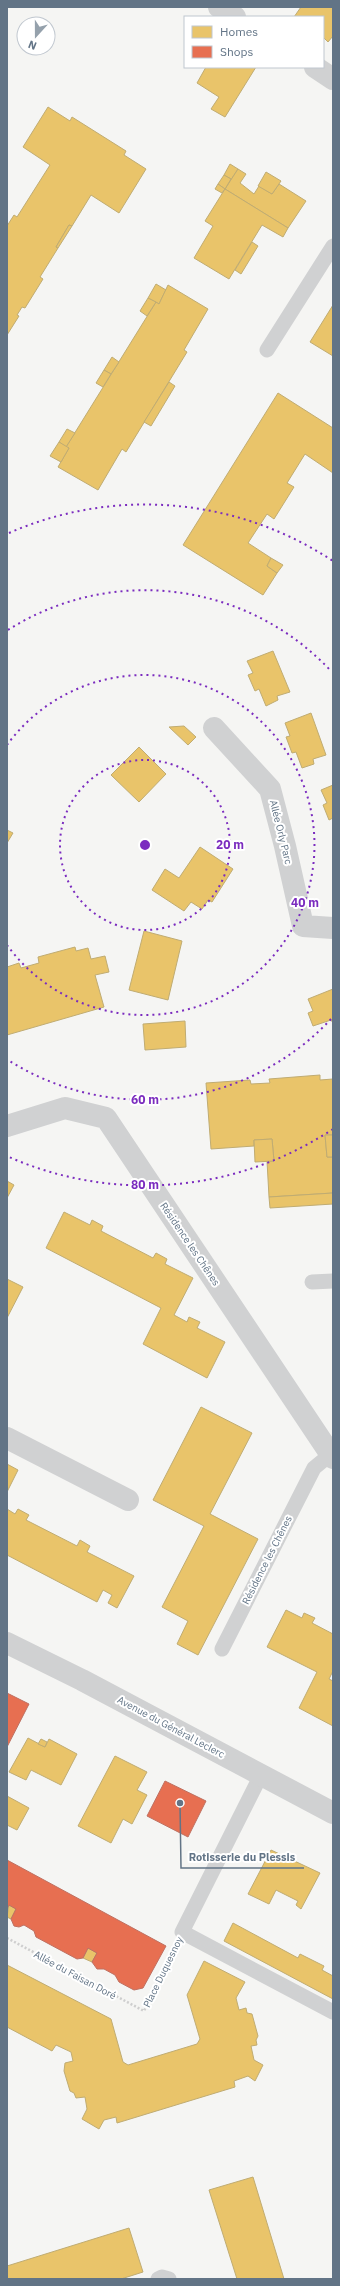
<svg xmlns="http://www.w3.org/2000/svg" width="340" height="2286" viewBox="0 0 340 2286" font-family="'IBM Plex Sans',sans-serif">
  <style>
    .homes { fill: #e9c46a; stroke: #c0ac72 }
    .shops { fill: #e76f51; stroke: #bf7061 }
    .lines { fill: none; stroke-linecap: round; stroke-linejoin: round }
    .path { stroke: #cecece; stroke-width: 2.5; stroke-dasharray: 2 2; stroke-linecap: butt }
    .service { stroke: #d0d1d2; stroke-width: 15 }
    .minor { stroke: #d0d1d2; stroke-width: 22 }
    .tertiary { stroke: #d0d1d2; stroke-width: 22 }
    .ring { fill: none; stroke: #7b2cbf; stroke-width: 2; stroke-dasharray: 2 4 }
    .labels { text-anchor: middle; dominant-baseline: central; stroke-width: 4; stroke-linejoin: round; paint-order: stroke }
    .street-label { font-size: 10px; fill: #627486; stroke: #fff }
    .centre { fill: #7b2cbf; stroke: #fff; stroke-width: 2 }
    .ring-label { font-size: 12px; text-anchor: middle; font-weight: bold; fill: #7b2cbf; stroke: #fff; stroke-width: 4; stroke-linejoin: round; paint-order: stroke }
    .leader { fill: none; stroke: #627486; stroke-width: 1.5 }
    .callout-dot { fill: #627486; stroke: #fff; stroke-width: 1.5 }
    .callout-label { font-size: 11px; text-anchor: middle; font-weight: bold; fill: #627486; stroke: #fff; stroke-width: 4; stroke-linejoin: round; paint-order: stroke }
  </style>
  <rect width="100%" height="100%" fill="#f5f5f3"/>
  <g class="homes">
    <polygon points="301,7 333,7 333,36 328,42 323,37 323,17 294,17"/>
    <polygon points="206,67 256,67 225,117 211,109 219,97 197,83"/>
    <polygon points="48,107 70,121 72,117 126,151 124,155 146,169 119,213 91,195 72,226 69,225 56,247 58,248 40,277 43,279 25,308 22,307 17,315 19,316 7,335 7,226 14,215 17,217 50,165 23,147"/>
    <polygon points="230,164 238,169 225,189 231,179 224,175"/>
    <polygon points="238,169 246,174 240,183 254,194 259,186 272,194 279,184 306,201 288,228 225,189"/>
    <polygon points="266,172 281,181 272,194 258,186"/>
    <polygon points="224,175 231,179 225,189 218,184"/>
    <polygon points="218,184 225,189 222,193 215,189"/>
    <polygon points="225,189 288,228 283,237 262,225 229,279 194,258 213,226 205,221"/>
    <polygon points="69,225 72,226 58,248 56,247"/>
    <polygon points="252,242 258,246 241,274 235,270"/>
    <polygon points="156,284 166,290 159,304 148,298"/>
    <polygon points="168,285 208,309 184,350 187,352 126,452 122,449 98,490 58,467 69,448 66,447 156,302 159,304"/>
    <polygon points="148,298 156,302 147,316 140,311"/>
    <polygon points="333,305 333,356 310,342"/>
    <polygon points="112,357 119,362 111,374 104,370"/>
    <polygon points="104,370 111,374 103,387 96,383"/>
    <polygon points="169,382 175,386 151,426 144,422"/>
    <polygon points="278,393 333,428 333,473 305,454 287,483 294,487 274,519 267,514 248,543 271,558 267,566 277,573 263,595 183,545"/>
    <polygon points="67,429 75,433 66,447 59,442"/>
    <polygon points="59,442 69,448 61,462 50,456"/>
    <polygon points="271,558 283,565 277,573 267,566"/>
    <polygon points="273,651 290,692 277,696 278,700 266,706 259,689 255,691 248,675 253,673 247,661"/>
    <polygon points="311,713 326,755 313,759 314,764 302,768 296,752 292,753 286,737 290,736 285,723"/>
    <polygon points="184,726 196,737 188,745 169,727"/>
    <polygon points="139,747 166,774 139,802 111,775"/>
    <polygon points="333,785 333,818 329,820 323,805 327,803 321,790"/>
    <polygon points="7,830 13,833 7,843"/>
    <polygon points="200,847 233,869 212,902 208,900 202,909 191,902 184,911 152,890 165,869 179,878"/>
    <polygon points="144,931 182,941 168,1000 129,990"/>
    <polygon points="75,947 76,951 88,948 91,959 105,956 109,972 95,975 104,1007 7,1035 7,967 19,963 21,968 39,963 38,957"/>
    <polygon points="333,989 333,1023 331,1020 313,1026 308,1013 313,1011 308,999"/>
    <polygon points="185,1021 186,1047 145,1050 143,1024"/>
    <polygon points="320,1075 320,1080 333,1079 333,1135 325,1135 327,1157 333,1157 333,1193 269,1197 267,1161 274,1161 272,1139 254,1140 254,1146 211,1149 206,1083 250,1080 251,1084 270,1083 269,1079"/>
    <polygon points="325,1135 333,1135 333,1157 327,1157"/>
    <polygon points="272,1139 274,1161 255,1162 254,1140"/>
    <polygon points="7,1181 14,1185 7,1198"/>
    <polygon points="333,1193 333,1204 270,1208 269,1197"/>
    <polygon points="64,1212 90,1225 92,1220 103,1226 101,1231 153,1258 156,1253 167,1259 165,1264 193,1278 174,1315 187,1322 189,1317 200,1322 197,1328 225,1342 207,1378 143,1344 161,1308 46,1248"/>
    <polygon points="7,1279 23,1287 7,1318"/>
    <polygon points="201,1407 252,1433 210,1514 258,1539 198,1655 177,1644 188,1621 162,1607 204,1526 153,1500"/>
    <polygon points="7,1464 18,1470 7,1492"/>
    <polygon points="7,1509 15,1514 18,1509 29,1515 26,1520 77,1546 80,1540 90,1546 87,1552 134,1576 117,1608 108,1603 112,1595 103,1590 97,1602 7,1555"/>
    <polygon points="286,1610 302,1618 304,1613 315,1618 312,1623 333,1634 333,1671 329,1679 333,1681 333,1726 299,1708 317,1672 267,1647"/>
    <polygon points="28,1738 45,1747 49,1739 77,1754 61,1785 31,1770 26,1780 9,1772"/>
    <polygon points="41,1739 47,1742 45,1747 38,1744"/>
    <polygon points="115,1756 147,1772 137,1790 147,1795 132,1824 123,1819 111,1843 78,1826"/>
    <polygon points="7,1796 29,1808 17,1830 7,1825"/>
    <polygon points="271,1850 320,1873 301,1909 296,1905 298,1901 276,1890 269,1904 248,1894"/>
    <polygon points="9,1905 16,1909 11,1919 7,1917"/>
    <polygon points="233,1923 298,1958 300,1954 324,1966 322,1970 333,1976 333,1999 224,1941"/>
    <polygon points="88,1948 97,1953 92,1962 83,1958"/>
    <polygon points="204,1961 245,1982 236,1998 239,2010 246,2008 247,2013 252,2014 258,2036 256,2040 257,2045 251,2046 254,2060 263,2065 255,2081 248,2076 234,2081 235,2087 117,2123 116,2117 104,2120 99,2129 82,2119 87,2109 85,2097 76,2098 74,2093 70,2091 64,2071 65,2063 73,2061 71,2052 56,2045 52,2051 7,2027 7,1965 111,2019 123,2062 128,2065 197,2044 200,2039 187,1995"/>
    <polygon points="253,2177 284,2279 237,2279 209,2190"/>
    <polygon points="129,2228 143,2272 121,2279 7,2279 7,2266"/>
  </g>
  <g class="shops">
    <polygon points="7,1693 29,1704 7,1747"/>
    <polygon points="165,1781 206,1801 188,1837 147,1816"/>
    <polygon points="7,1860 166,1946 143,1988 134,1990 119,1982 115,1975 104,1969 97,1969 92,1962 97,1953 88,1948 83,1958 77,1959 36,1937 34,1931 24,1925 19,1927 14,1926 11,1919 16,1909 9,1905 7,1909"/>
  </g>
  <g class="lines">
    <polyline class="path" points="7,1938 144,2011 172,1953"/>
    <g class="service">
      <polyline points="267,350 333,246"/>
      <polyline points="312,1282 333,1281"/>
      <polyline points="222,1649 314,1468 331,1454"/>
      <polyline points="261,1775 182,1932 333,2012"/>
      <polyline points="158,2279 162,2277 169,2279"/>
    </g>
    <g class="minor">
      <polyline points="219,7 235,17"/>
      <polyline points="315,67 333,79"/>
      <polyline points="214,728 270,789 285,846 303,926 333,928"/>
      <polyline points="7,1126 65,1108 106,1118 333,1458"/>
      <polyline points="7,1438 128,1500"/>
    </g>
    <polyline class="tertiary" points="7,1643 82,1680 333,1813"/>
  </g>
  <g class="ring">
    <circle cx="145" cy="845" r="85"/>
    <path d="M7 745A170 170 0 1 1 7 945"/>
    <path d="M331 1019A255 255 0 0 1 8 1060M8 630A255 255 0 0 1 331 671"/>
    <path d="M333 1129A340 340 0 0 1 9 1157M9 533A340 340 0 0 1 333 561"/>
  </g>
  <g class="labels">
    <g class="street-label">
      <text transform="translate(281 832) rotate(76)">Allée Orly Parc</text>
      <text transform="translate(190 1244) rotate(56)">Résidence les Chênes</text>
      <text transform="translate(267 1560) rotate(-63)">Résidence les Chênes</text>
      <text transform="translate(171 1727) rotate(28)">Avenue du Général Leclerc</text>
      <text transform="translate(163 1972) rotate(-64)">Place Duquesnoy</text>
      <text transform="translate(75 1975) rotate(28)">Allée du Faisan Doré</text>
    </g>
  </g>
  <circle cx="145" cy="845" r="6" class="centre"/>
  <g class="ring-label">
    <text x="230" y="849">20 m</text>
    <text x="305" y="907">40 m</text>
    <text x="145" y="1104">60 m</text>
    <text x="145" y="1189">80 m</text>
  </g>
  <path class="leader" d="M180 1803L181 1868H304"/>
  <circle class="callout-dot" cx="180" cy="1803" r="4"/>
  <g class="callout-label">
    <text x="242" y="1861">Rotisserie du Plessis</text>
  </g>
  <rect width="340" height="2286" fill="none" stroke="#627486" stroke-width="16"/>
  <rect x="184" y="16" width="140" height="52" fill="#ffffff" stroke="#c0c7cf"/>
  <rect x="192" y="26" width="20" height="12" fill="#e9c46a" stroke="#c0c7cf"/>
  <text x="220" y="36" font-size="12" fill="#627486">Homes</text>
  <rect x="192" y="46" width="20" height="12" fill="#e76f51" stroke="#c0c7cf"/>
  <text x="220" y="56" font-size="12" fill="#627486">Shops</text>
  <g transform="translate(36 36) rotate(201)"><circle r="19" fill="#ffffff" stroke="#c0c7cf"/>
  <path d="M0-3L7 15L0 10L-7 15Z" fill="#95a1ac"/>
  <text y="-6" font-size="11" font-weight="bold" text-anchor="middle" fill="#627486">N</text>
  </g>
</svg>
